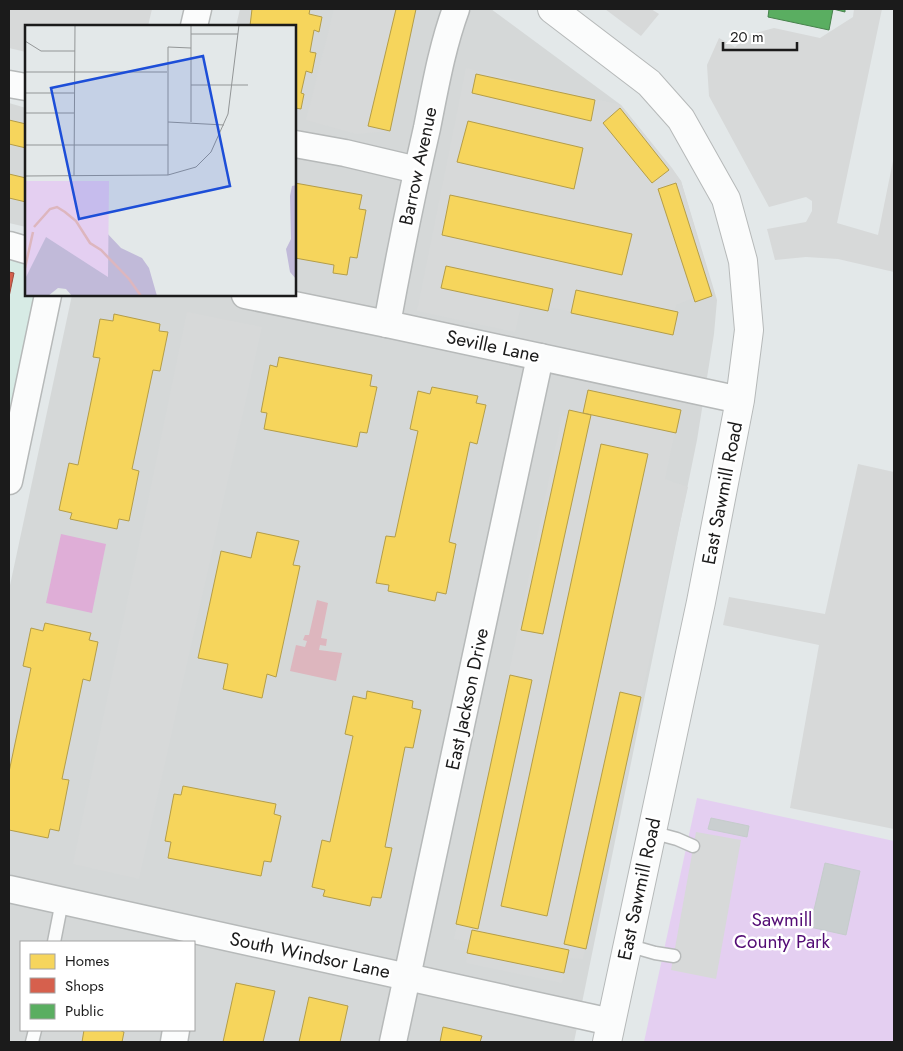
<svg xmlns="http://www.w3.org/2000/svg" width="903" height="1051" viewBox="0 0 903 1051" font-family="Jost,sans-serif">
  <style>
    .residential { fill: #d5d8d8; fill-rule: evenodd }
    .commercial { fill: #d7ebe5 }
    .park { fill: #e4cff1 }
    .pitch { fill: #dfaed7 }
    .parking { fill: #d7d9d9 }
    .water { fill: #ddb6be }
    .homes { fill: #f6d55c; stroke: #b49d48 }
    .shops { fill: #d6604d; stroke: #9e4b3e }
    .public { fill: #5aae61; stroke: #47824c }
    .building { fill: #cacfd0; stroke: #c5cccc }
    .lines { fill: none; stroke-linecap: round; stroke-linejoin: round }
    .service-casing { stroke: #b6b9b9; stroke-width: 15 }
    .minor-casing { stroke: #b6b9b9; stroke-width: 29 }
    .tertiary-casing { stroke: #b6b9b9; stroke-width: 30 }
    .service { stroke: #fbfcfc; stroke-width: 12 }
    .minor { stroke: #fbfcfc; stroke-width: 26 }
    .tertiary { stroke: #fbfcfc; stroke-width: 28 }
    .labels { text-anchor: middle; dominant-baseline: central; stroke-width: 5; stroke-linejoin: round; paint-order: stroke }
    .street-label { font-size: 19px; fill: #1b1b1b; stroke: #fff }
    .park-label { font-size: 19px; fill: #530c75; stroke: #fff }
    .inset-river { fill: none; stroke: #ddb6be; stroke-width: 2.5 }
    .inset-road { fill: none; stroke: #939697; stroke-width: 1 }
    .view { fill: #1d4ed8; fill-opacity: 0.15; stroke: #1d4ed8; stroke-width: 2.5 }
    .inset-edge { fill: none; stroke: #1b1b1b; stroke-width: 2.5 }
  </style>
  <rect width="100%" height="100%" fill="#e3e8e9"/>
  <g class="residential">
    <path d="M240 9H491L621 105 681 181 717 300 714 334 697 440 574 1042H9V590L72 295H295V26H236ZM21 942H194V1030H21Z"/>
    <polygon points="9,103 26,108 26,227 9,223"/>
  </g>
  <polygon class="commercial" points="9,258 26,263 26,295 36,295 9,426"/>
  <polygon class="park" points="697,798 894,841 894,1042 644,1042"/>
  <polygon class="pitch" points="61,534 106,544 92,613 46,603"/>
  <g class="parking">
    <polygon points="9,9 152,9 148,26 26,26 26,52 9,48"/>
    <polygon points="334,9 416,9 390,131 356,134 306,120"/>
    <polygon points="605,9 651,9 659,14 641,36"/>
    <polygon points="854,9 882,9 837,223 878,235 894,156 894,272 838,259 806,257 775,260 767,229 806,222 812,211 812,201 806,197 769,207 709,96 707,65 719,38 735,47 749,35 774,28 820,38 853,17"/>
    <polygon points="466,68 621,105 672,168 681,181 713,290 676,305 670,331 522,302 515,332 417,311"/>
    <polygon points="187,312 262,327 139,879 73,864"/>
    <polygon points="585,396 678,417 665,479 688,487 583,959 567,958 562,983 466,963 468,942 454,939 562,416 580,417"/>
    <polygon points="858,464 894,472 894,829 790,808 819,645 723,625 729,597 825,614"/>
    <polygon points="696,832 741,840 716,979 671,970"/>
  </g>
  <polygon class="water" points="317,600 328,603 321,638 327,639 326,646 320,645 319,650 342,653 336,681 290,671 296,645 305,647 307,641 303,640 305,635 309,635"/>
  <g class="homes">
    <polygon points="252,9 310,9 309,14 322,17 319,32 314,30 310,52 316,53 312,73 306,71 301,93 304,94 301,109 295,108 295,26 250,26"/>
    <polygon points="396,9 416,9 390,131 368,126"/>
    <polygon points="476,74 595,100 591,121 472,93"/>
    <polygon points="620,108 669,170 652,183 603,123"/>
    <polygon points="9,120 26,124 26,148 9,144"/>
    <polygon points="468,121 583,148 574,189 457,162"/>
    <polygon points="9,174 26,178 26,202 9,198"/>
    <polygon points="295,183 362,195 359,209 366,210 357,258 350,257 347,275 333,273 334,265 295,258"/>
    <polygon points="676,183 712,296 695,302 658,189"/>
    <polygon points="450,195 632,234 622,275 442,235"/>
    <polygon points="446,266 553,289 548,311 441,288"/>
    <polygon points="576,290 678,312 673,335 571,313"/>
    <polygon points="114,314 160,324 159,331 168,332 160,371 153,370 132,469 139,471 129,521 119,519 117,529 70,519 72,513 59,510 69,463 78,465 100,358 93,357 100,319 113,321"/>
    <polygon points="279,357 372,375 370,386 377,387 367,433 360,432 357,447 264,429 267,413 261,412 270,365 277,367"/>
    <polygon points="432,387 478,396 476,403 486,405 477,444 470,442 449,542 456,544 446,594 437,592 435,601 388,591 389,585 376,583 386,536 395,537 418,431 410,429 418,391 430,394"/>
    <polygon points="588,390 681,410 676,433 583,413"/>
    <polygon points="569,410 591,415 543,634 521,630"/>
    <polygon points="601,444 648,454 547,916 501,906"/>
    <polygon points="257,532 299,541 293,565 300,566 276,677 267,674 262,698 223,689 228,664 198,658 221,551 251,558"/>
    <polygon points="45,623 91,633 89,640 98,642 90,681 83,679 62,779 69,780 59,831 50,829 48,838 9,830 9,772 31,668 23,666 31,628 43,631"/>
    <polygon points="510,675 532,680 478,929 456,924"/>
    <polygon points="367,691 413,701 412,708 421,710 413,748 405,747 385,847 392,848 381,898 372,897 370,906 323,896 325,890 312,887 322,840 330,842 353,736 345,734 353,696 366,699"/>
    <polygon points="620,692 641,697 586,949 564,944"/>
    <polygon points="183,786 276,804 274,814 281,816 271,862 264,861 261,876 168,858 171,842 165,841 174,794 181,795"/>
    <polygon points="472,930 569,950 564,973 467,953"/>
    <polygon points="236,983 275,991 263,1042 223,1042"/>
    <polygon points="309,997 348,1006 340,1042 299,1042"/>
    <polygon points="443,1027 482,1036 480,1042 440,1042"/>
    <polygon points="84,1030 119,1030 124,1032 122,1042 82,1042"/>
  </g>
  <polygon class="shops" points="9,272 14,273 9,297"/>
  <polygon class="public" points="769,9 845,9 845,12 833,9 829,30 768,17"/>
  <g class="building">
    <polygon points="711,818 749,826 747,837 708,829"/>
    <polygon points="825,863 860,871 846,935 810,927"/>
  </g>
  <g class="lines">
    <defs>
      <g id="service">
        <polyline points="651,832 677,839 693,846"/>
        <polyline points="54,942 62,901"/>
        <polyline points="627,945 655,953 674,956"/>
        <polyline points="32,1042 35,1030"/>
      </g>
      <g id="minor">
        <polyline points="194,26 198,9"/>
        <polyline points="9,84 26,87"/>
        <polyline points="295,144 345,153 417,170"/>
        <polyline points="9,245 26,250"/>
        <polyline points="245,295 387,324 740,400"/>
        <path d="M387 324C399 258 412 193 427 128 435 88 442 47 456 9"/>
        <polyline points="9,481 48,295"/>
        <polyline points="9,889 611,1022"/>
        <polyline points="174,1042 176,1030"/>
        <polyline points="393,1042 540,357"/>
      </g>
      <polyline id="tertiary" points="552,9 649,83 681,119 726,199 743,261 749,330 740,400 701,602 607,1042"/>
    </defs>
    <use href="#service" class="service-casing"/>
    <use href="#minor" class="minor-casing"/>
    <use href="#tertiary" class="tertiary-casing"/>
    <use href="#service" class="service"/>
    <use href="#minor" class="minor"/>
    <use href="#tertiary" class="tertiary"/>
  </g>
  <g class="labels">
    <g class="street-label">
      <text transform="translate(418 166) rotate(-78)">Barrow Avenue</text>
      <text transform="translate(493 346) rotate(12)">Seville Lane</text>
      <text transform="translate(722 493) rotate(-79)">East Sawmill Road</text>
      <text transform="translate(467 699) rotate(-78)">East Jackson Drive</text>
      <text transform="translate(639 889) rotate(-78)">East Sawmill Road</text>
      <text transform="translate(310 955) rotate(12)">South Windsor Lane</text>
    </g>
    <g class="park-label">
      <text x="782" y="919">Sawmill<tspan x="782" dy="22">County Park</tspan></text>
    </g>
  </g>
  <g transform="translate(25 25)">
    <rect width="271" height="271" fill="#e3e8e9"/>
    <path d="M272 160V254H271L265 247 261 224 266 214 265 171 267 161ZM0 184 80 206 96 223 117 233 124 243 132 271H47L41 264 33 263 23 271H0Z" fill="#c1bad9"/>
    <path d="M0 156H84L83 252 21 212 0 254Z" fill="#e4cff1"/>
    <path class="inset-river" d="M9 202 25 184 32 182 40 187 51 196 65 218 76 225 104 254 116 271M0 243 8 207"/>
    <path class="inset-road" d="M166 0V97M166 9H213M0 16 16 26H50M0 47H142M166 60H223M0 68H50M0 88H49M143 97 199 100M0 120H143M143 150V22L166 23M0 151 143 150 171 142 186 127 203 89 214 0M49 151 50 0"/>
    <path class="view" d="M178 31 205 161 54 194 26 63Z"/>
    <rect width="271" height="271" class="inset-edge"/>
  </g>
  <rect width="903" height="1051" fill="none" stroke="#1b1b1b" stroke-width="20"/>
  <rect x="20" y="941" width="175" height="90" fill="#ffffff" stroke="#a4a4a4"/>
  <rect x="30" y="954" width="25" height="15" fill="#f6d55c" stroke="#a4a4a4"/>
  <text x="65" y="966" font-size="15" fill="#1b1b1b">Homes</text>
  <rect x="30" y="978" width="25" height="15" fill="#d6604d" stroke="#a4a4a4"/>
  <text x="65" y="991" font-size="15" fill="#1b1b1b">Shops</text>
  <rect x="30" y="1004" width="25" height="15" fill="#5aae61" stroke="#a4a4a4"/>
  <text x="65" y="1016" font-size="15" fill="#1b1b1b">Public</text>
  <path d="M723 42v8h74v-8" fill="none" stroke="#1b1b1b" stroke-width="2.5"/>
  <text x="730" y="42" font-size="15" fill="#1b1b1b" stroke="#ffffff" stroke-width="4" paint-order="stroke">20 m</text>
</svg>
